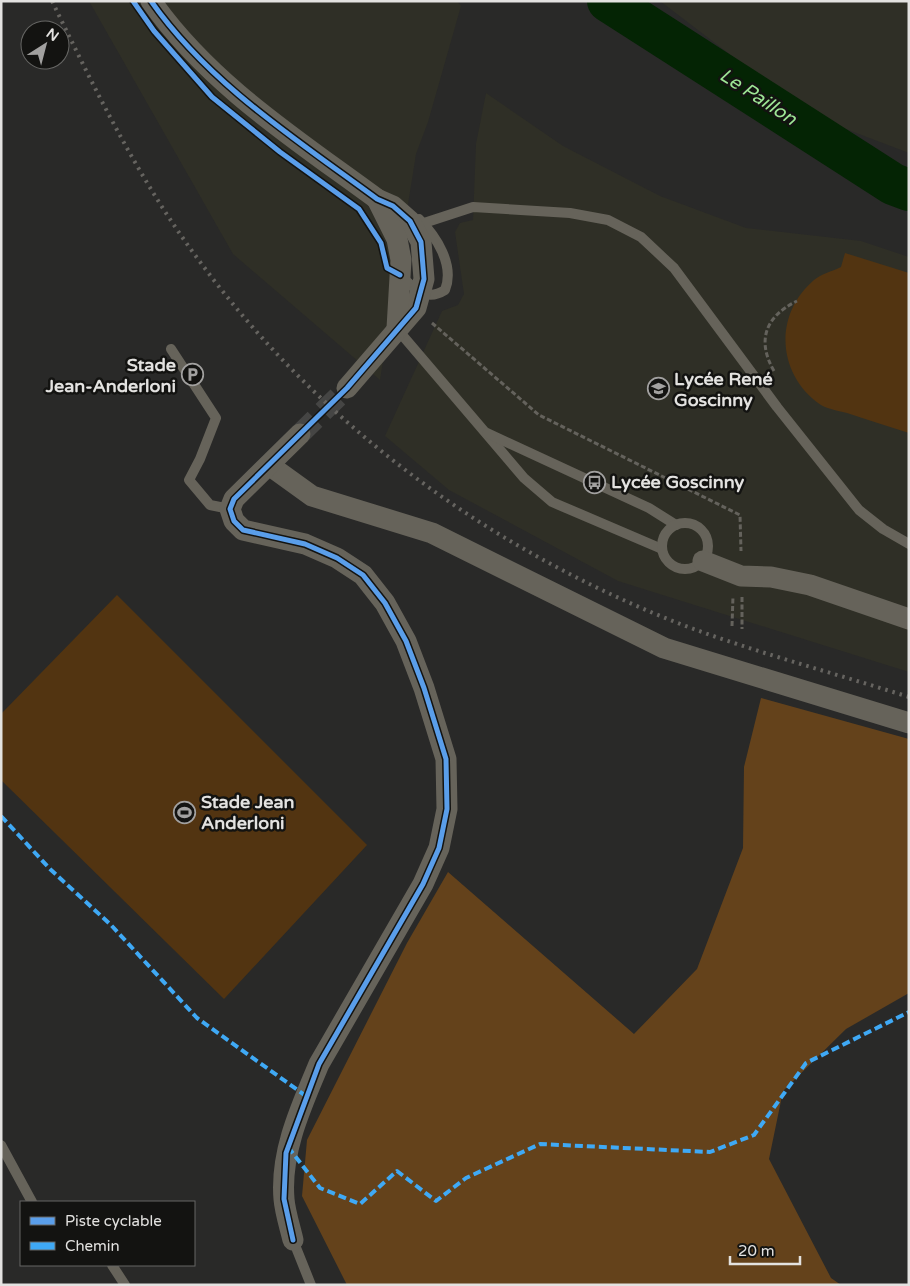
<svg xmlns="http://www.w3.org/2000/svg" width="910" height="1286" viewBox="0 0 910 1286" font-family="'Varela Round',sans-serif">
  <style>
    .built { fill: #2f2f26 }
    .green { fill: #523411 }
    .forest { fill: #64421b }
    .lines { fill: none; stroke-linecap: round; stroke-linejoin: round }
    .river { stroke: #042404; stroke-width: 42 }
    .minor-tunnel { stroke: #454544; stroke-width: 21; stroke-dasharray: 21 11; stroke-linecap: butt }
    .path { stroke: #64625c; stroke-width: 3; stroke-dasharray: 5 2.5; stroke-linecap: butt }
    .service { stroke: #66635a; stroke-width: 10 }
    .minor { stroke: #66635a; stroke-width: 21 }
    .rail { stroke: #666460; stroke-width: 4; stroke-dasharray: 2.5 5; stroke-linecap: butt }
    .quiet { stroke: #3fa9f5; stroke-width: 4; stroke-dasharray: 8 4; stroke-linecap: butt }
    .cycleway-casing { stroke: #131311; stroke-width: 8 }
    .cycleway { stroke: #5a9eea; stroke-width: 5 }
    .labels { text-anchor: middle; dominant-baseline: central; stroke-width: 5; stroke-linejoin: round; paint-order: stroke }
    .poi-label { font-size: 18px; font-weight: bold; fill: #e3e2e0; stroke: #131311; text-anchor: start }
    .water-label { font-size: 19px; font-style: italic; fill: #9de595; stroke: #131311 }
  </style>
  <rect width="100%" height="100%" fill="#292928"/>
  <g class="built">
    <polygon points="89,1 457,1 461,6 428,122 416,154 380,380 233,254"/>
    <polygon points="660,1 909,1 909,153 809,115"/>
    <polygon points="486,93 563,146 660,196 746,228 861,241 909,257 909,672 618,581 449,490 385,436 442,311 458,305 464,294 455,232 460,223 473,220 476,144"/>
  </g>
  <g class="green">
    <path d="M845 253 909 273V433C888 426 867 420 847 413 839 411 828 409 821 405 777 375 773 315 814 280 821 274 833 271 841 267Z"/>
    <polygon points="117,595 367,845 224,999 1,780 1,714"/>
  </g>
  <polygon class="forest" points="761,698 909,739 909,993 846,1029 783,1091 769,1159 831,1278 841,1285 347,1285 302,1196 307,1140 407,943 448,872 634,1034 697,969 743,848 744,767"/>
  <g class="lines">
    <polyline class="river" points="608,1 893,184 909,190"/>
    <polyline class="minor-tunnel" points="300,434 347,388"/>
    <g class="path">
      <polyline points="432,323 539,415 740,515 741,551"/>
      <path d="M774 371C756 340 766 316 797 301"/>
      <polyline points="742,597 742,629"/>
      <polyline points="732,626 733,596"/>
    </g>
    <g class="service">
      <polyline points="424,223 473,207 570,213 608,220 641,237 674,268 777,407 859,510 883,529 909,544"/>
      <path d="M401 276C415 289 426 302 445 290 455 265 436 236 419 219"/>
      <polyline points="397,329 524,478 552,502 662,549"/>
      <polyline points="171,349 216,418 200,459 189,480 210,505 230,509"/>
      <polyline points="487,433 649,508 676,525"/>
      <circle cx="685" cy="546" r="23"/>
      <polyline points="1,1145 32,1202"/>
      <polyline points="293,1240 311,1285"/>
      <polyline points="112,1265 125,1285"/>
    </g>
    <g class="minor">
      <path d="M151 1C209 84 297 140 377 199L393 206 410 221 421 242 424 279 416 308 347 388"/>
      <polyline points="377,199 397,239 401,260 397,328"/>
      <polyline points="269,465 312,496 432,533 664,648 909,723"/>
      <polyline points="703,561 741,576 771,577 810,585 909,619"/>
      <path d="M293 1240C290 1227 285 1212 284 1199 280 1152 301 1107 319 1064L423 884 439 848 447 809 446 759 424 688 406 641 385 603 363 575 337 558 305 544 243 530 234 521 230 509 234 499 300 434"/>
    </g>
    <path class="rail" d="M52 1C87 73 121 143 164 210 288 401 471 543 683 625 757 653 834 673 909 697"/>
    <g class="quiet">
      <polyline points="1,816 50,869 111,925 197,1018 306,1096"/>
      <polyline points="288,1147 320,1188 360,1204 397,1171 436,1201 466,1178 540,1144 710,1152 754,1135 806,1063 909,1012"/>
    </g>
    <defs>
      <g id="cycleway">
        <polyline points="133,1 154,31 212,97 280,152 359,209 381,243 387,268 400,275"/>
        <path d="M151 1C209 84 297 140 377 199L393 206 410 221 421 242 424 279 416 308 347 388 234 499 230 509 234 521 243 530 305 544 337 558 363 575 385 603 406 641 424 688 446 759 447 809 439 848 423 884 319 1064 286 1153 284 1199 293 1240"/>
      </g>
    </defs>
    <use href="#cycleway" class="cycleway-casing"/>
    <use href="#cycleway" class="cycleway"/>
  </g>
  <defs>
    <symbol id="parking-ring" viewBox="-11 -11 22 22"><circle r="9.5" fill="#131311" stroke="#a2a1a0" stroke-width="1.5"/><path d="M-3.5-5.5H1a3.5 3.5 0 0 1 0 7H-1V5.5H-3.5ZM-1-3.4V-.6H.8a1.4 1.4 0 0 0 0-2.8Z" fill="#a2a1a0"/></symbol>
    <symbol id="school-ring" viewBox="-11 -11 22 22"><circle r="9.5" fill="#131311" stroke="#a2a1a0" stroke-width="1.5"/><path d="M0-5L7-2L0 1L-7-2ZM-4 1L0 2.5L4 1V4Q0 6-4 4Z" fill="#a2a1a0"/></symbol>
    <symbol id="bus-ring" viewBox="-11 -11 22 22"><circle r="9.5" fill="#131311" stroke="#a2a1a0" stroke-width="1.5"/><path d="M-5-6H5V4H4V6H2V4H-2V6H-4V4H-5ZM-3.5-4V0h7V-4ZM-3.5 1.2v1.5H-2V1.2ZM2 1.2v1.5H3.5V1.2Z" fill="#a2a1a0"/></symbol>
    <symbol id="stadium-ring" viewBox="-11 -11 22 22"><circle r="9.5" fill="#131311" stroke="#a2a1a0" stroke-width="1.5"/><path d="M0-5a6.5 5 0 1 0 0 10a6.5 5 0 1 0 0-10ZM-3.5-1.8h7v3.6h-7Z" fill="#a2a1a0"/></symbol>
  </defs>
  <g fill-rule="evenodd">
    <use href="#parking-ring" x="180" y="362" width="25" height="25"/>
    <use href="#school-ring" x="646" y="376" width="25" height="25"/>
    <use href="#bus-ring" x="582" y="470" width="25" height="25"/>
    <use href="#stadium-ring" x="172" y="800" width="25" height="25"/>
  </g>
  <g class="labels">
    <g class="poi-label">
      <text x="176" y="365" text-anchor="end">Stade<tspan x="176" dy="21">Jean-Anderloni</tspan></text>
      <text x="674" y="379">Lycée René<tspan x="674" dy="21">Goscinny</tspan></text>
      <text x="611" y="482">Lycée Goscinny</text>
      <text x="201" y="802">Stade Jean<tspan x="201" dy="21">Anderloni</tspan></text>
    </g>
    <g class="water-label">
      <text transform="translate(758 97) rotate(33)">Le Paillon</text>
    </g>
  </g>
  <rect width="910" height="1286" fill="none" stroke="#e3e2e0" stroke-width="5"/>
  <rect x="20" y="1201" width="175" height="65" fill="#131311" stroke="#666664"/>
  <rect x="30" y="1217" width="25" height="8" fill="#5a9eea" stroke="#666664"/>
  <text x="65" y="1226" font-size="15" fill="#e3e2e0">Piste cyclable</text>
  <rect x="30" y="1242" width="25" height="8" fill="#3fa9f5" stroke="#666664"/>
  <text x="65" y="1251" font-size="15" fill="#e3e2e0">Chemin</text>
  <g transform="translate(45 45) rotate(36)"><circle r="24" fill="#131311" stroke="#666664"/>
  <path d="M0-4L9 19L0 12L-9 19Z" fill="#a2a1a0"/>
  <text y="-8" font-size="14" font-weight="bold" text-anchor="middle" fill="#e3e2e0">N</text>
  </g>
  <path d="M730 1256v8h70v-8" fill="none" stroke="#e3e2e0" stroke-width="2.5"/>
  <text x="738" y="1256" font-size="15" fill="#e3e2e0" stroke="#131311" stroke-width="4" paint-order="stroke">20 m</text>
</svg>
